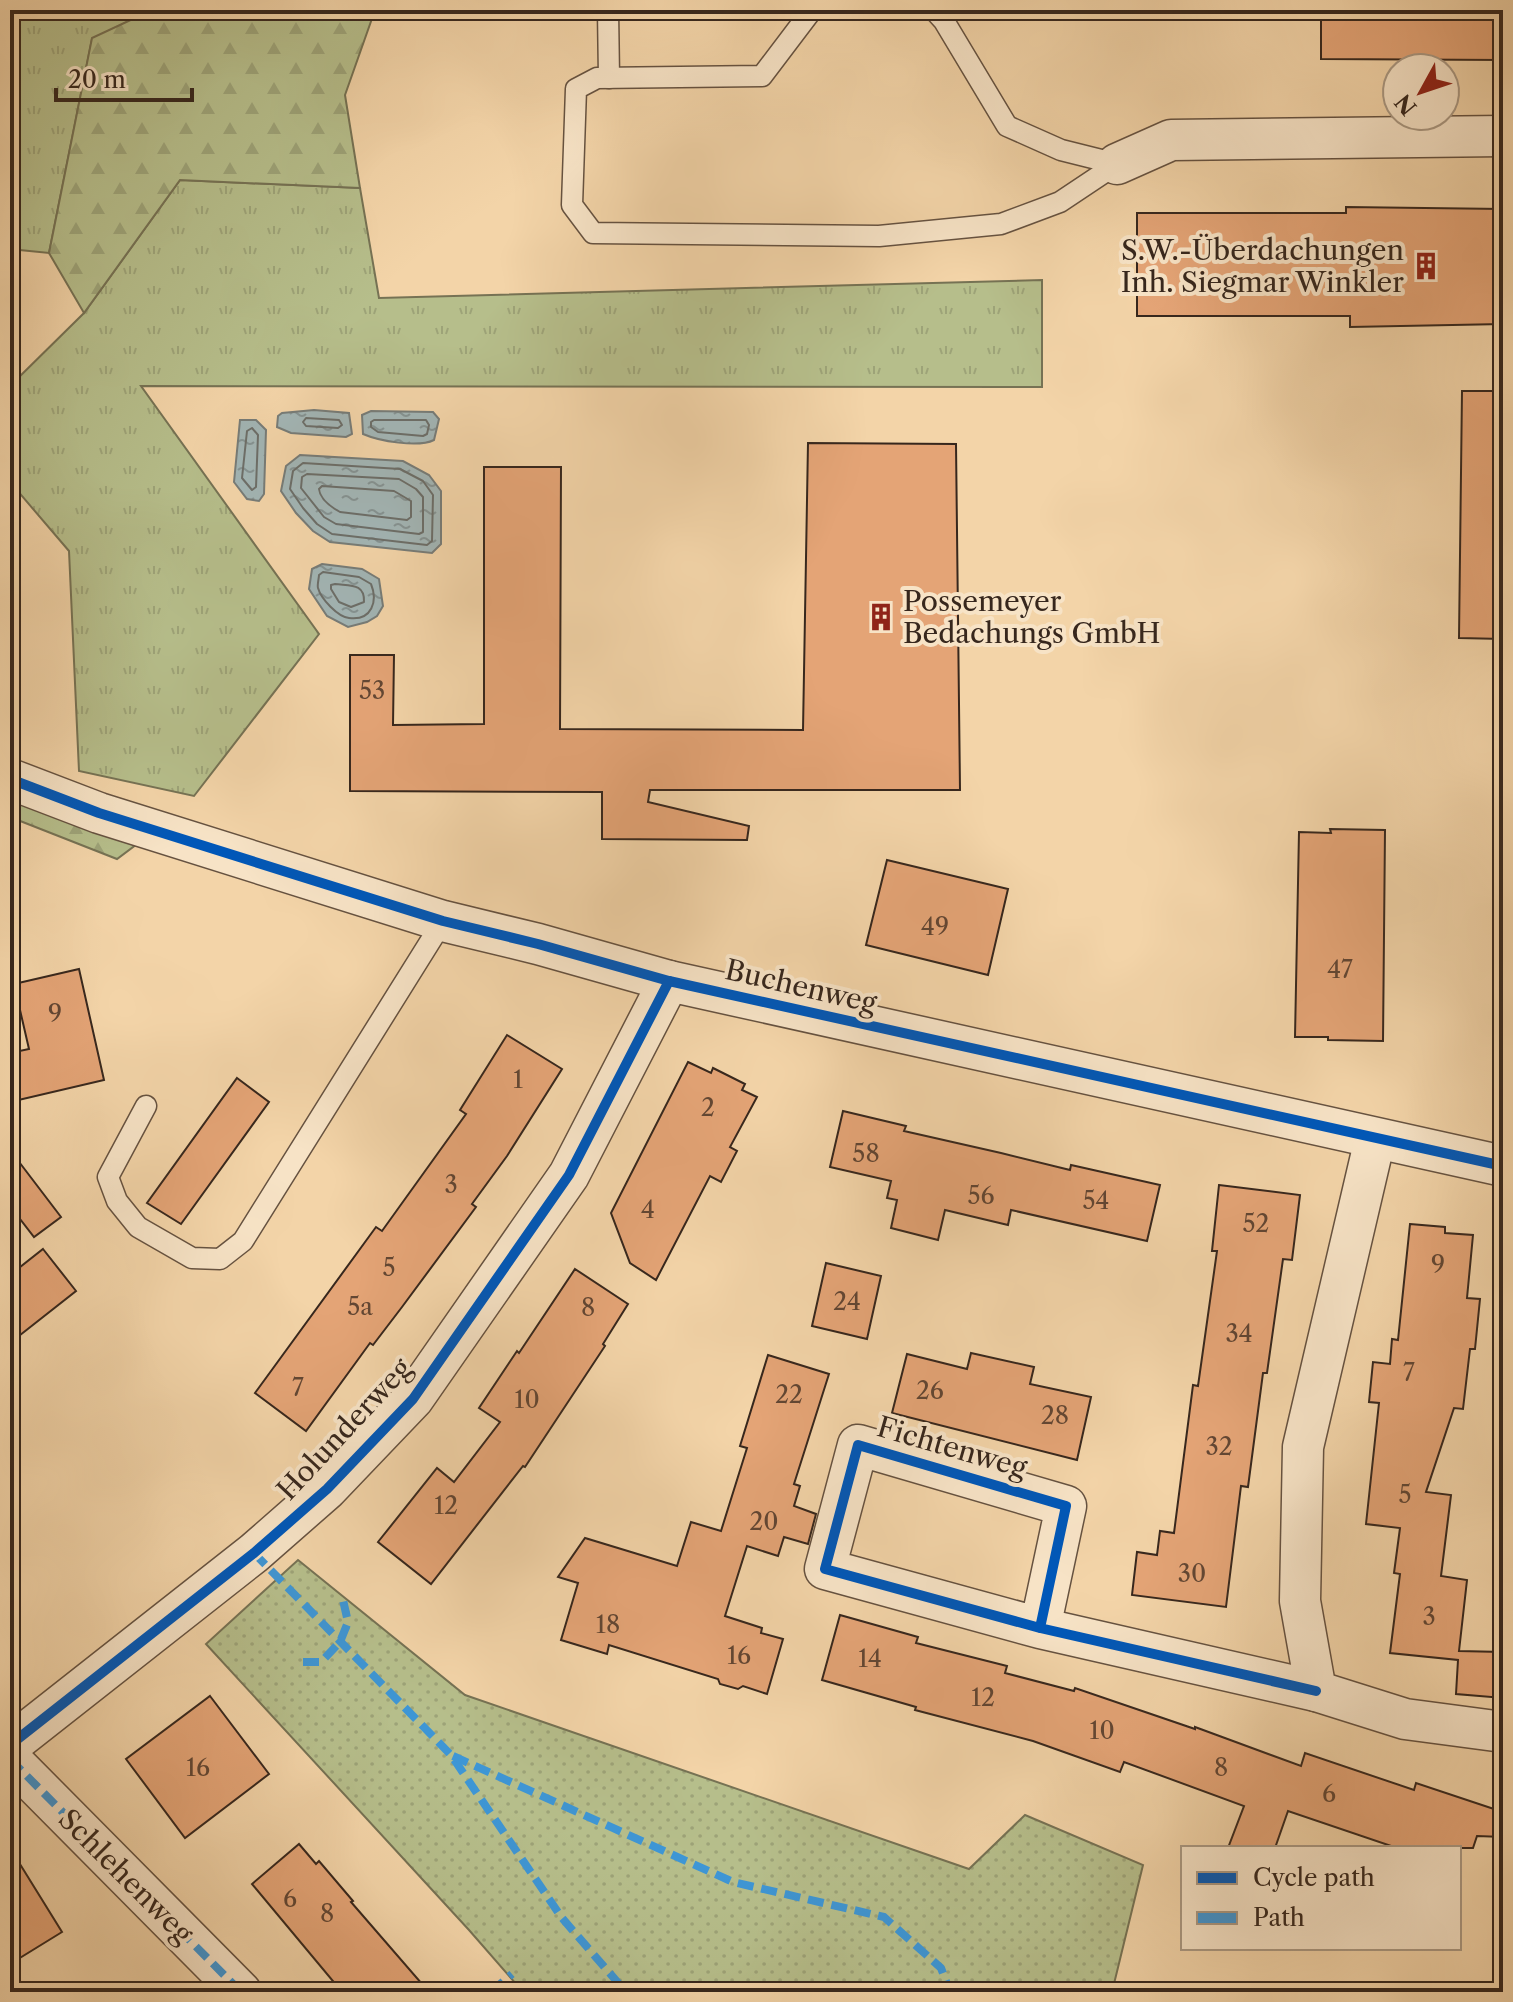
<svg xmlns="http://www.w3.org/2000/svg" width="1513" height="2002" viewBox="0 0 1513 2002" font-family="'Libre Caslon Text',serif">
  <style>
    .grass { fill: url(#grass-tufts); stroke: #767254; stroke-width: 2 }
    .forest { fill: url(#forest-firs); stroke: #767254; stroke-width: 2 }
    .park { fill: url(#park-dots); stroke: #767254; stroke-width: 2 }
    .water { fill: url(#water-ripples); stroke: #777c78; stroke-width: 2 }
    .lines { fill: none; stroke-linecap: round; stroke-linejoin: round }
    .shore { stroke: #6c6e69; stroke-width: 2 }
    .building { fill: #e4a476; stroke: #37271d; stroke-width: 2 }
    .service-casing { stroke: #665240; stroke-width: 23 }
    .minor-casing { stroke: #665240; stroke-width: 43 }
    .service { stroke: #f7e3c6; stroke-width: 20 }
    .minor { stroke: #f7e3c6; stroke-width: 40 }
    .quiet { stroke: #3e96d5; stroke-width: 8; stroke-dasharray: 16 8; stroke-linecap: butt }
    .cycleway-casing { stroke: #f7e3c6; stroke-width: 15 }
    .cycleway { stroke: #0057b8; stroke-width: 10 }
    .labels { text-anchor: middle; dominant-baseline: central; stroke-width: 8; stroke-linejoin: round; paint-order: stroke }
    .number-label { font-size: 24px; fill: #624633 }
    .poi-label { font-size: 28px; fill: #37271d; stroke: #f7e3c6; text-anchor: end }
    .street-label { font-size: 28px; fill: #37271d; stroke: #f7e3c6 }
  </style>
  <defs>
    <pattern id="grass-tufts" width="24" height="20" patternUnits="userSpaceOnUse" patternTransform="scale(2)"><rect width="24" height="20" fill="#b6be8b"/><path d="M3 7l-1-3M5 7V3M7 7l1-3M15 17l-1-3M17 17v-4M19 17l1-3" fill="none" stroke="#9da378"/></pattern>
    <pattern id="forest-firs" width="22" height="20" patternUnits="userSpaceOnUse" patternTransform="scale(2)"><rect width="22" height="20" fill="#b6be8b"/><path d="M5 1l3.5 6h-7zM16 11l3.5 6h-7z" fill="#9da378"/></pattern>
    <pattern id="park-dots" width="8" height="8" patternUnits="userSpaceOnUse" patternTransform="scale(2)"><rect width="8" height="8" fill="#b6be8b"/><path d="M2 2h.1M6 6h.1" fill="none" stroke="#9da378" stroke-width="1.8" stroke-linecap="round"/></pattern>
    <pattern id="water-ripples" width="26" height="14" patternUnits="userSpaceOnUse" patternTransform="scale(2)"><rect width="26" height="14" fill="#a2b5b5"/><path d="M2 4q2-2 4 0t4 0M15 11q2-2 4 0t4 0" fill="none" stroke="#859393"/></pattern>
  </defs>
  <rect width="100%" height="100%" fill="#f3d4a8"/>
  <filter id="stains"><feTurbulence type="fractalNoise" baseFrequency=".0025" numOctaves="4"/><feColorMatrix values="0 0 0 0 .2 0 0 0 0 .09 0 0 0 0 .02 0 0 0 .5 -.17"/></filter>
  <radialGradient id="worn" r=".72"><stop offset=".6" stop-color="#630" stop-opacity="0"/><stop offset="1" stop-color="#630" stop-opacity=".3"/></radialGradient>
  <g class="grass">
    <polygon points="10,10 152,10 92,39 49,253 10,249"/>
    <polygon points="180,180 360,188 379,298 1042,280 1042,387 141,386 319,634 194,796 79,771 69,551 10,482 10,386 84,313"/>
  </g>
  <g class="forest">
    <polygon points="152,10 375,10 345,95 360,188 180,180 84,313 49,253 92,38"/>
    <polygon points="10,800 137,844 117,859 10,817"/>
  </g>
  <polygon class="park" points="298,1560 465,1695 969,1869 1025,1815 1143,1865 1112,1992 523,1992 469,1930 206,1644"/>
  <g class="water">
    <polygon points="314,410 349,413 352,434 346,437 291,433 277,427 278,416 282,413"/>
    <path d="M371 411 433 412 439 419 434 440C418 448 379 441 363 434L362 415Z"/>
    <polygon points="240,420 256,420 266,430 264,494 259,501 247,499 234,482"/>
    <polygon points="300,455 403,461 429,475 441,491 441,544 432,553 330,542 313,531 296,513 281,491 286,466"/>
    <polygon points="322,564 362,569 379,579 383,606 377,616 367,622 348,627 327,616 309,589 312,569"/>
  </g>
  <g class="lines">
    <g class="shore">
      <polygon points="306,418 339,420 342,425 338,428 306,426 303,422"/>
      <polygon points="374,420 426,420 429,425 427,434 423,436 378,432 371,427 371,422"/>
      <polygon points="252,428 258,435 256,487 252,490 242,478 247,431"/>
      <polygon points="303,463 400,469 423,481 433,495 432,541 427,545 332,534 317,524 303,508 290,489 293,471"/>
      <polygon points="307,474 399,479 416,489 423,497 423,532 419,534 336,524 324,517 301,488 302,477"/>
      <path d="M322 486 394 491 411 501V517L407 520 340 512C331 507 320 499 319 489Z"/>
      <path d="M323 572 359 577 371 584C378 601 372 621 349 618 338 617 321 599 318 588 317 585 319 578 319 575Z"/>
      <path d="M335 584C350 586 365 583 364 602L351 607 339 602 331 589V585Z"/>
    </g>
  </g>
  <g class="building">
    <polygon points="1321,10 1503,10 1503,60 1321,59"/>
    <polygon points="1346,207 1503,209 1503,324 1350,327 1350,316 1137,316 1137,213 1346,213"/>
    <polygon points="1462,391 1503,391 1503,639 1459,638"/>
    <polygon points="808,443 956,444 960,790 650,790 648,802 749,826 747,840 602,839 602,792 350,791 350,655 394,655 393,725 484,724 484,467 561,467 560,729 803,730"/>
    <polygon points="1330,829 1385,830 1383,1041 1328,1040 1328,1037 1295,1037 1299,832 1331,833"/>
    <polygon points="887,860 1008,889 988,975 866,945"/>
    <polygon points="79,969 104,1080 10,1102 10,1053 29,1049 14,984"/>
    <polygon points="507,1035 562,1069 507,1156 472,1204 476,1207 402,1307 373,1345 370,1343 306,1431 255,1393 376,1227 382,1231 466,1114 460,1110"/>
    <polygon points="688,1062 711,1073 713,1068 745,1084 742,1090 757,1097 730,1147 737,1151 721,1182 710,1176 656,1280 630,1263 611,1213"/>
    <polygon points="237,1078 269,1102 181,1224 147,1203"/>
    <polygon points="843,1111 906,1126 904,1131 1001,1153 1070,1170 1071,1165 1160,1185 1147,1241 1011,1210 1008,1225 945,1210 938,1240 891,1228 897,1200 887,1198 891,1181 830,1167"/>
    <polygon points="10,1150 61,1217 34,1237 10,1206"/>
    <polygon points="1219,1185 1300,1195 1292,1260 1283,1259 1267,1373 1263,1373 1248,1487 1241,1486 1226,1607 1132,1595 1137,1552 1157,1555 1160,1531 1174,1533 1193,1385 1198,1386 1217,1251 1212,1251"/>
    <polygon points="1410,1224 1445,1227 1445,1233 1473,1235 1467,1298 1480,1299 1475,1349 1470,1349 1463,1409 1454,1408 1426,1492 1451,1495 1441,1576 1467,1580 1459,1651 1503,1652 1503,1698 1456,1694 1458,1660 1390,1653 1400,1574 1394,1573 1400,1528 1366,1524 1379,1403 1369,1402 1373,1362 1390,1364 1392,1339 1398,1340"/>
    <polygon points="43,1249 76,1291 10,1343 10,1275"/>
    <polygon points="826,1263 881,1276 867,1339 812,1326"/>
    <polygon points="575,1269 628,1304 603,1344 605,1346 525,1467 523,1466 431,1584 378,1542 437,1468 454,1482 500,1422 479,1408 517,1351 519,1353"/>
    <polygon points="971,1353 1034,1367 1030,1384 1091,1397 1077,1460 892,1413 907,1354 967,1369"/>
    <polygon points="768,1355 829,1374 794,1484 800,1486 794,1506 816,1514 808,1544 784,1537 778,1556 747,1546 725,1616 762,1628 761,1633 783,1639 767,1694 743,1686 738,1689 720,1684 718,1679 609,1645 607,1654 561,1640 578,1583 558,1577 585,1538 677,1566 691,1522 721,1531 747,1448 740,1446"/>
    <polygon points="840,1615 918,1637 916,1643 1007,1666 1005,1673 1074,1691 1075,1688 1195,1729 1195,1727 1301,1766 1305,1753 1414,1790 1416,1783 1503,1812 1503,1837 1477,1836 1473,1848 1397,1848 1288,1811 1275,1848 1228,1848 1244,1806 1124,1762 1120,1772 1033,1741 915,1710 916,1707 822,1680"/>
    <polygon points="210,1696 269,1774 185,1838 126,1759"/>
    <polygon points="299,1844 316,1864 319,1861 353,1901 351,1902 429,1992 342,1992 252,1884"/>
    <polygon points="10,1848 62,1932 10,1964"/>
  </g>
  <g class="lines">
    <defs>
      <g id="service">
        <polyline points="608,10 609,78"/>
        <polyline points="812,10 762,76 597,78 576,89 572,205 593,233 879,236 1001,224 1060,202 1117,164"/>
        <polyline points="934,10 944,21 1007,126 1061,150 1117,164"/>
        <polyline points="146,1106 108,1177 117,1201 138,1227 192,1258 220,1259 243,1241 443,921"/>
      </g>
      <g id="minor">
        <polyline points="1117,164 1171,140 1503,136"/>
        <polyline points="10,779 99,813 443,921 538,944 669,981 1503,1166"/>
        <polyline points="1375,1139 1303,1447 1300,1601 1316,1691 1405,1719 1503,1732"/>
        <polyline points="1040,1628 1066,1506 858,1445 825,1569 1040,1628 1316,1691"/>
        <polyline points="10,1745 254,1553 327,1489 413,1399 569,1175 669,981"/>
        <polyline points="10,1759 241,1992"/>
      </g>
    </defs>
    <use href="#service" class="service-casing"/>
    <use href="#minor" class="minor-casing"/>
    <use href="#service" class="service"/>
    <use href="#minor" class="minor"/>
    <g class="quiet">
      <polyline points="254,1553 451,1755 562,1918 626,1992"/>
      <polyline points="303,1662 321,1662 340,1642 348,1622 343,1600"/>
      <polyline points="453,1756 733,1882 884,1917 941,1968 950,1992"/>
      <polyline points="10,1759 241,1992"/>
      <polyline points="491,1992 512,1974"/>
    </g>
    <defs>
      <g id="cycleway">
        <polyline points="10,779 99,813 443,921 538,944 669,981 1503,1166"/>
        <polyline points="1040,1628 1066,1506 858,1445 825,1569 1040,1628 1316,1691"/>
        <polyline points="10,1745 254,1553 327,1489 413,1399 569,1175 669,981"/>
      </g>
    </defs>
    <use href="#cycleway" class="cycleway-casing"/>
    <use href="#cycleway" class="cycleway"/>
  </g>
  <defs>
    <symbol id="building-bare" viewBox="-9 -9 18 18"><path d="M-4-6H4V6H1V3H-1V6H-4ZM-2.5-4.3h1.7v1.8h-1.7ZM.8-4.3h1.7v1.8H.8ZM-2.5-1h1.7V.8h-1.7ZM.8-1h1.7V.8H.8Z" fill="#8f2418" stroke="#f7e3c6" stroke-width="2.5" paint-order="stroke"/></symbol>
  </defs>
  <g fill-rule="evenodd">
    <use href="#building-bare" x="1406" y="246" width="40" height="40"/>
    <use href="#building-bare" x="861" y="597" width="40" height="40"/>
  </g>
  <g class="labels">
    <g class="number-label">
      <text x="372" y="690">53</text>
      <text x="935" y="926">49</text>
      <text x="1340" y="969">47</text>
      <text x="55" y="1013">9</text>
      <text x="518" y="1079">1</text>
      <text x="708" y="1107">2</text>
      <text x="866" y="1153">58</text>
      <text x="451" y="1184">3</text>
      <text x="981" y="1195">56</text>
      <text x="1096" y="1200">54</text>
      <text x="648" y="1209">4</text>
      <text x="1256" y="1223">52</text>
      <text x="1438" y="1264">9</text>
      <text x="389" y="1267">5</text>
      <text x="847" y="1301">24</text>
      <text x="360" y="1306">5a</text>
      <text x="588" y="1307">8</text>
      <text x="1239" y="1333">34</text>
      <text x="1409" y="1372">7</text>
      <text x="298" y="1387">7</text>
      <text x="930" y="1390">26</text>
      <text x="789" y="1394">22</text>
      <text x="527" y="1399">10</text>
      <text x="1055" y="1415">28</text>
      <text x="1219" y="1446">32</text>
      <text x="1405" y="1494">5</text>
      <text x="446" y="1505">12</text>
      <text x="764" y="1521">20</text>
      <text x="1192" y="1573">30</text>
      <text x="1429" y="1616">3</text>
      <text x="608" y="1624">18</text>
      <text x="739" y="1655">16</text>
      <text x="870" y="1658">14</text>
      <text x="983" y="1697">12</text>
      <text x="1102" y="1730">10</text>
      <text x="198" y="1767">16</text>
      <text x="1221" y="1767">8</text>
      <text x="1329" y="1793">6</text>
      <text x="290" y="1898">6</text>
      <text x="327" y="1913">8</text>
    </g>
    <g class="poi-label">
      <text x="1404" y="250">S.W.-Überdachungen<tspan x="1404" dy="32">Inh. Siegmar Winkler</tspan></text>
      <text x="903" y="601" text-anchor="start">Possemeyer<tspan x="903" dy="32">Bedachungs GmbH</tspan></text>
    </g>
    <g class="street-label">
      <text transform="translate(801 986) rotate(13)">Buchenweg</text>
      <text transform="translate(344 1429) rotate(-47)">Holunderweg</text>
      <text transform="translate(952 1447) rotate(16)">Fichtenweg</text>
      <text transform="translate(126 1876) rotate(45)">Schlehenweg</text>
    </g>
  </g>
  <rect width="1513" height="2002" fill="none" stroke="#f3d4a8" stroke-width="40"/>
  <rect x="12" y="12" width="1489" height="1978" fill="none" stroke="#37271d" stroke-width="4"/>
  <rect x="20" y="20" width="1473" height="1962" fill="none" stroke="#37271d" stroke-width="2"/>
  <rect x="1181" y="1846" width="280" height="104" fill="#f7e3c6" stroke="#aa9882" stroke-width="2"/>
  <rect x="1197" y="1872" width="40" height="12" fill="#0057b8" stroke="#aa9882" stroke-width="2"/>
  <text x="1253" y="1886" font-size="24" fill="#37271d">Cycle path</text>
  <rect x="1197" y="1912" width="40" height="12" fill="#3e96d5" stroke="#aa9882" stroke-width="2"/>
  <text x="1253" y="1926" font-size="24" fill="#37271d">Path</text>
  <g transform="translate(1421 92) rotate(230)"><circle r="38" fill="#f7e3c6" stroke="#aa9882" stroke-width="2"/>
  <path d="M0-6L14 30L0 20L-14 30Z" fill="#8f2418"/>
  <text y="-12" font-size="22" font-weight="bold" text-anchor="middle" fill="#37271d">N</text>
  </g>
  <path d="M56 88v12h136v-12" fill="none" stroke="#37271d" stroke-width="4"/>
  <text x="68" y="88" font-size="24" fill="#37271d" stroke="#f7e3c6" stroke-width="6" paint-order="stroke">20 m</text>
  <rect width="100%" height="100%" filter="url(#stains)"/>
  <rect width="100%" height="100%" fill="url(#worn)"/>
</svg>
